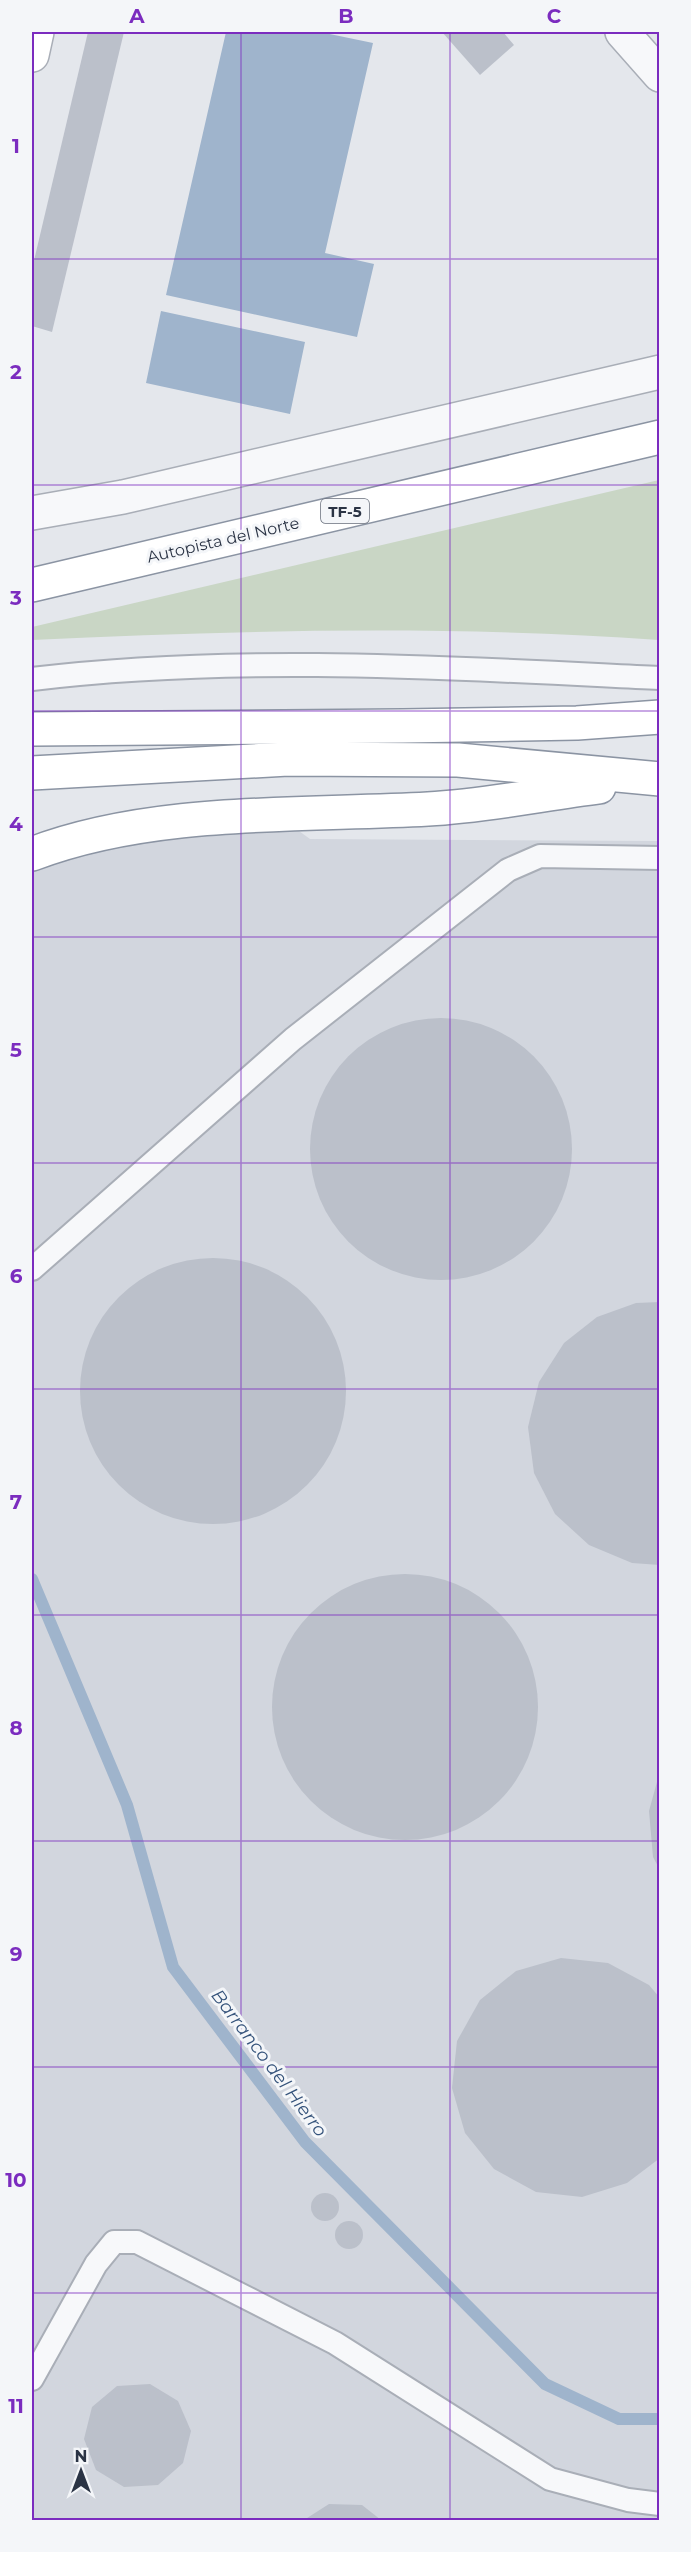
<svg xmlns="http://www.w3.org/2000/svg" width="691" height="2552" viewBox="0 0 691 2552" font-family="Montserrat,sans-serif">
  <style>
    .built { fill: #d2d6de }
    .green { fill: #c9d6c5 }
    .water { fill: #9fb4cc }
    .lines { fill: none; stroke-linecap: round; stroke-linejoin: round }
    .stream { stroke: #9fb4cc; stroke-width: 12 }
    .building { fill: #bbc0ca }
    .service-casing { stroke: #a9aeb7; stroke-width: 26 }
    .tertiary-casing { stroke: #a9aeb7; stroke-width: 36 }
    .secondary-casing { stroke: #a9aeb7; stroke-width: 36 }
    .trunk-casing { stroke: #8b94a3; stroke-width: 36 }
    .motorway-casing { stroke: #8b94a3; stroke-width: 36 }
    .service { stroke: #f7f8fa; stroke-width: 22 }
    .tertiary { stroke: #f7f8fa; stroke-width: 33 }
    .secondary { stroke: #fff; stroke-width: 33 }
    .trunk { stroke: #fff; stroke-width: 33 }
    .motorway { stroke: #fff; stroke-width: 33 }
    .grid { fill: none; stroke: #7b2cbf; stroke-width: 1.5; stroke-opacity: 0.55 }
    .labels { text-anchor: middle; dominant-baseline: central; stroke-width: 6; stroke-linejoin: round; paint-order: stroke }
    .shield { fill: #f4f6f9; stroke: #676e7b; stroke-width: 1.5 }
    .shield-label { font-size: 15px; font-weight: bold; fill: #2b3445 }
    .street-label { font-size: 16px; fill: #2b3445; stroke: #f4f6f9 }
    .water-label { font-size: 18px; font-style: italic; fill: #34527a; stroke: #f4f6f9 }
    .neatline { fill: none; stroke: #7b2cbf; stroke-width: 2 }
    .grid-label { font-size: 20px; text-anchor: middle; font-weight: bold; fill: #7b2cbf }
  </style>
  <rect width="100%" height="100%" fill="#e4e7ec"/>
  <polygon class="built" points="277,815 310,839 659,841 659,2520 32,2520 32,854"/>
  <path class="green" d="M659 480V640C451 625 240 630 32 640V627Z"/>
  <g class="water">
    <polygon points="226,32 320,32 373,43 325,253 374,264 357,337 166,295"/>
    <polygon points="161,311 305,342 290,414 146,383"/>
  </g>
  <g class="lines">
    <polyline class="stream" points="32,1579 127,1805 173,1967 305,2142 545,2384 619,2419 660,2419"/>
  </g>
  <g class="building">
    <polygon points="88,32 124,32 52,332 32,326 32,269"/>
    <polygon points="442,32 503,32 514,45 480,75"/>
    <circle cx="441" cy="1149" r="131"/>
    <circle cx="213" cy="1391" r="133"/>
    <polygon points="660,1302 660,1565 632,1563 589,1545 555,1514 534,1473 528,1427 539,1382 564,1343 597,1317 636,1303"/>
    <circle cx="405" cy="1707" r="133"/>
    <polygon points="660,1771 660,1870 653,1857 649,1811"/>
    <polygon points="561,1958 608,1963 649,1985 660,1998 660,2158 627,2183 582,2197 536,2192 494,2169 465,2133 452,2088 457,2041 480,2000 516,1971"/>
    <circle cx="325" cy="2207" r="14"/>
    <circle cx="349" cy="2235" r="14"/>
    <polygon points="150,2384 178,2401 191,2431 183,2463 158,2485 124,2487 96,2470 84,2439 92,2407 117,2386"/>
    <polygon points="329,2504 362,2505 381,2520 304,2520"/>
  </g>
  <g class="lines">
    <defs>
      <g id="service">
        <path d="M32 679C240 654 451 668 660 678"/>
        <polyline points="32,1269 293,1039 508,870 540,856 660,858"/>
        <polyline points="32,2379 96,2264 114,2242 137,2242 335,2343 550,2479 628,2500 660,2504"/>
      </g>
      <g id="tertiary">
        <polyline points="622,32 660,75"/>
        <polyline points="32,513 123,497 660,372"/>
      </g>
      <polyline id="secondary" points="32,55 37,32"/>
      <g id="trunk">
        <polyline points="32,585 660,437"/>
        <polyline points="32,773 288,759 458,760 660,779"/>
        <path d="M32 854C152 808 300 816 428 809 485 806 543 794 599 787"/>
      </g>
      <polyline id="motorway" points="32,729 403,726 577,723 660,717"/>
    </defs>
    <use href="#service" class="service-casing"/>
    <use href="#tertiary" class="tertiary-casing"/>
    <use href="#secondary" class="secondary-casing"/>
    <use href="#trunk" class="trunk-casing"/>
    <use href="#motorway" class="motorway-casing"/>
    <use href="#service" class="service"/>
    <use href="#tertiary" class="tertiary"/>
    <use href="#secondary" class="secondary"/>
    <use href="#trunk" class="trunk"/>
    <use href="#motorway" class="motorway"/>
  </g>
  <path class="grid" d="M241 32V2520M450 32V2520M32 259H660M32 485H660M32 711H660M32 937H660M32 1163H660M32 1389H660M32 1615H660M32 1841H660M32 2067H660M32 2293H660"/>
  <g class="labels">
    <rect class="shield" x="321" y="499" width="48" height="24" rx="4.5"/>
    <g class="shield-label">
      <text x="345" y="511">TF-5</text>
    </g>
    <g class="street-label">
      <text transform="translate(223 540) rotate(-13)">Autopista del Norte</text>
    </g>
    <g class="water-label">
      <text transform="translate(269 2063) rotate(53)">Barranco del Hierro</text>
    </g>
  </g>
  <rect width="691" height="2552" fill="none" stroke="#f4f6f9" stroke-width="66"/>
  <g transform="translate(81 2471)" stroke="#f4f6f9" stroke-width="4.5" paint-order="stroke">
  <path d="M0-4.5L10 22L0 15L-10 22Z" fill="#2b3445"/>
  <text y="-9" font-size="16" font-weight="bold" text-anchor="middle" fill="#2b3445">N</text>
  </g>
  <rect x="33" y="33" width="625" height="2486" class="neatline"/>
  <g class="grid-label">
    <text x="137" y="23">A</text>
    <text x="346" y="23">B</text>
    <text x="554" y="23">C</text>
    <text x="16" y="153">1</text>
    <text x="16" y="379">2</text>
    <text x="16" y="605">3</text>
    <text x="16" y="831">4</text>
    <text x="16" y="1057">5</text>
    <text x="16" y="1283">6</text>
    <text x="16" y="1509">7</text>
    <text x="16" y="1735">8</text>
    <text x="16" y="1961">9</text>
    <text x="16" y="2187">10</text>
    <text x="16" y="2413">11</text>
  </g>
</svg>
